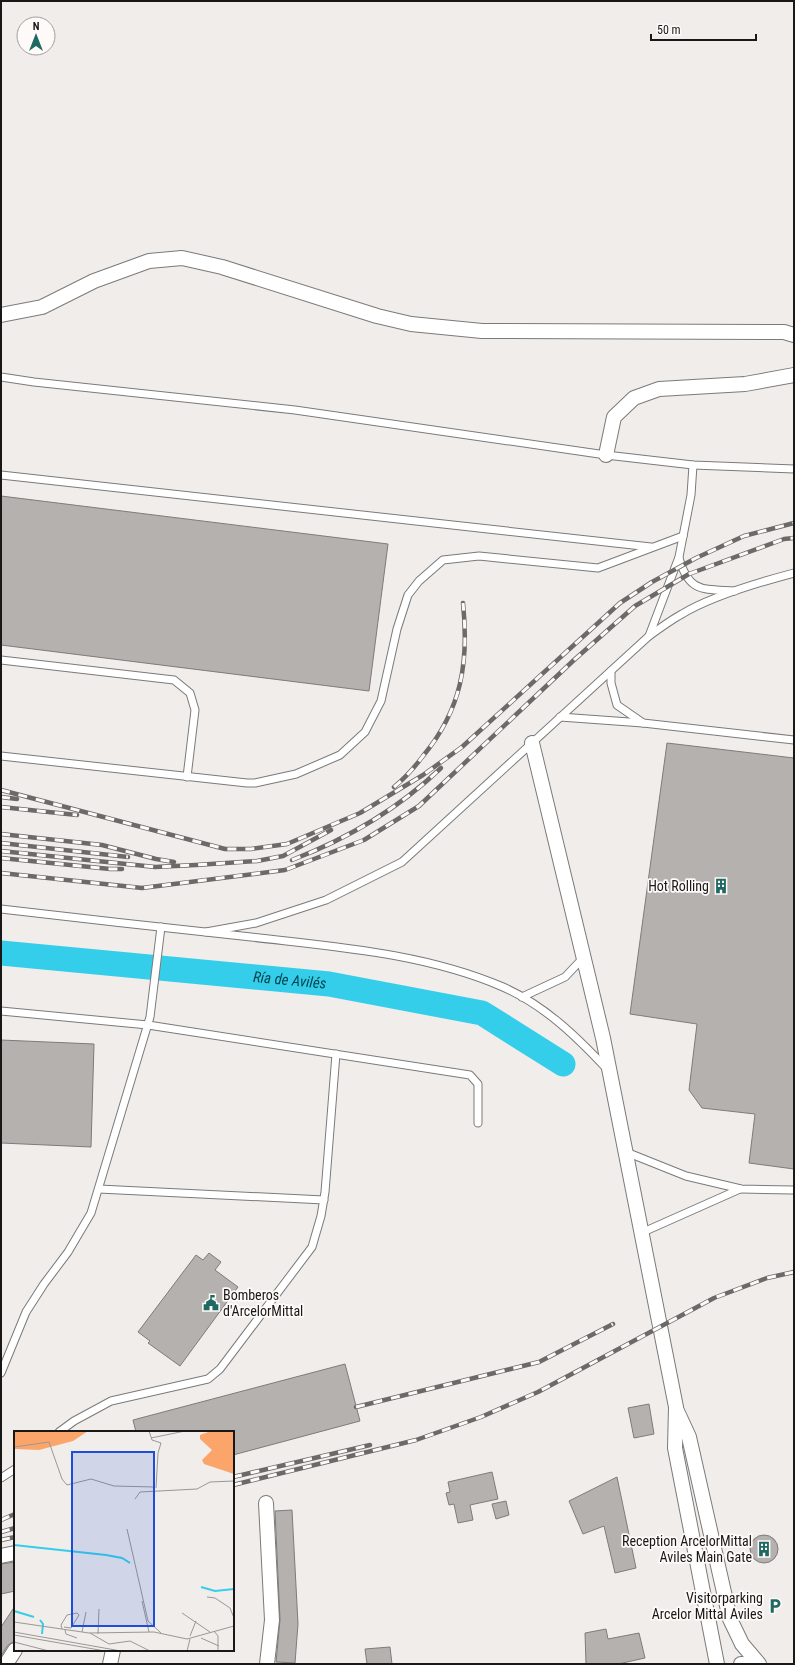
<svg xmlns="http://www.w3.org/2000/svg" width="795" height="1665" viewBox="0 0 795 1665" font-family="'Roboto Condensed',sans-serif">
  <style>
    .lines { fill: none; stroke-linecap: round; stroke-linejoin: round }
    .river { stroke: #35ceea; stroke-width: 25 }
    .building { fill: #b4b1af; stroke: #7e7b7a }
    .lane-casing { stroke: #7c7a78; stroke-width: 9 }
    .street-casing { stroke: #7c7a78; stroke-width: 16 }
    .lane { stroke: #fff; stroke-width: 7 }
    .street { stroke: #fff; stroke-width: 14 }
    .rail-casing { stroke: #6c6a68; stroke-width: 4.5 }
    .rail { stroke: #fdfaf8; stroke-width: 3; stroke-dasharray: 9; stroke-linecap: butt }
    .labels { text-anchor: middle; dominant-baseline: central; stroke-width: 3.5; stroke-linejoin: round; paint-order: stroke }
    .poi-label { font-size: 14px; fill: #191817; stroke: #fdfaf8; text-anchor: end }
    .water-label { font-size: 15px; font-style: italic; fill: #004450; stroke: #fdfaf8 }
    .inset-river { fill: none; stroke: #35ceea; stroke-width: 2 }
    .inset-road { fill: none; stroke: #9a9896; stroke-width: 1 }
    .view { fill: #1d4ed8; fill-opacity: 0.15; stroke: #1d4ed8; stroke-width: 2 }
    .inset-edge { fill: none; stroke: #191817; stroke-width: 2 }
  </style>
  <rect width="100%" height="100%" fill="#f0edeb"/>
  <g class="lines">
    <path class="river" id="s1" d="M1 953 329 984 482 1013 563 1064"/>
  </g>
  <g class="building">
    <polygon points="1,496 388,544 369,691 1,645"/>
    <polygon points="667,743 794,758 794,1169 749,1163 755,1114 702,1108 689,1090 697,1024 630,1014"/>
    <polygon points="1,1040 94,1044 91,1147 1,1143"/>
    <polygon points="209,1253 221,1262 215,1270 238,1287 180,1366 148,1343 150,1341 138,1332 196,1255 203,1260"/>
    <polygon points="345,1364 360,1421 233,1455 233,1432 136,1432 133,1420"/>
    <polygon points="649,1404 654,1434 634,1438 628,1408"/>
    <polygon points="492,1472 498,1499 470,1505 473,1520 458,1523 454,1504 449,1505 446,1493 450,1492 448,1482"/>
    <polygon points="617,1477 636,1568 615,1573 604,1526 583,1534 569,1501"/>
    <polygon points="506,1501 509,1515 496,1519 492,1504"/>
    <polygon points="292,1510 298,1624 295,1663 276,1662 280,1620 275,1511"/>
    <circle cx="764" cy="1549" r="14"/>
    <polygon points="15,1562 15,1591 1,1594 1,1564"/>
    <polygon points="15,1606 15,1641 8,1645 1,1656 1,1627"/>
    <polygon points="606,1629 608,1639 639,1633 645,1658 618,1664 586,1664 585,1633"/>
    <polygon points="390,1647 392,1664 367,1664 365,1649"/>
  </g>
  <g class="lines">
    <defs>
      <g id="lane">
        <polyline points="1,377 34,382 295,410 606,455 693,465 794,469"/>
        <polyline points="1,475 651,547"/>
        <path d="M679 558C689 593 703 589 735 591"/>
        <path d="M649 636C660 628 671 620 682 614 712 596 760 582 794 573"/>
        <polyline points="1,660 174,680 190,693 195,710 187,777"/>
        <polyline points="611,671 611,683 617,705 643,723 794,740"/>
        <polyline points="560,717 643,723"/>
        <polyline points="1,756 247,783 255,783 296,774 340,755 365,732 381,701 397,629 408,595 419,581 443,560 479,556 598,568 683,536"/>
        <path d="M1 909C84 919 168 928 251 937 336 947 424 953 503 987 544 1005 576 1036 606 1068"/>
        <polyline points="206,932 256,923 326,900 402,862 649,636 679,557 691,495 693,465"/>
        <polyline points="522,997 565,977 584,957"/>
        <polyline points="1,1011 148,1025 470,1075 478,1084 478,1123"/>
        <polyline points="626,1152 686,1176 741,1189 794,1190"/>
        <polyline points="99,1189 324,1200"/>
        <polyline points="641,1233 740,1189"/>
        <polyline points="1,1373 26,1312 44,1284 68,1252 91,1213 150,1017 161,927"/>
        <polyline points="59,1432 74,1421 111,1401 208,1379 220,1369 312,1247 321,1216 325,1192 336,1054"/>
        <polyline points="1,1478 15,1469"/>
      </g>
      <g id="street">
        <polyline points="1,315 42,307 94,281 149,261 182,258 222,267 377,316 411,324 482,331 784,332 794,335"/>
        <polyline points="606,455 614,417 634,398 659,389 745,384 794,375"/>
        <polyline points="532,743 603,1038 676,1407 675,1448 717,1664"/>
        <polyline points="677,1411 689,1437 730,1619 742,1644 759,1664"/>
        <polyline points="266,1503 272,1620 267,1664"/>
        <polyline points="1,1556 15,1553"/>
        <polyline points="6,1664 15,1650"/>
        <polyline points="110,1664 113,1650"/>
        <polyline points="741,1664 745,1664"/>
      </g>
    </defs>
    <use href="#lane" class="lane-casing"/>
    <use href="#street" class="street-casing"/>
    <use href="#lane" class="lane"/>
    <use href="#street" class="street"/>
    <defs>
      <g id="rail">
        <path d="M394 787C405 778 414 768 423 756 462 709 469 662 463 603"/>
        <polyline points="1,790 225,849 251,849 287,844 360,813 423,775 462,747 620,603 652,582 696,558 744,536 794,523"/>
        <polyline points="1,797 17,799"/>
        <polyline points="1,807 77,815"/>
        <polyline points="1,834 102,845 156,859 174,862"/>
        <polyline points="1,843 128,857"/>
        <polyline points="1,851 155,867 196,865 257,861 283,856 331,830"/>
        <polyline points="1,858 110,869 122,869"/>
        <path d="M292 860C347 839 398 809 441 768"/>
        <polyline points="1,873 142,888 285,870 364,840 419,806 574,660 635,606 689,574 784,539 794,538"/>
        <polyline points="356,1407 539,1362 613,1324"/>
        <polyline points="233,1477 370,1445"/>
        <polyline points="233,1485 416,1440 481,1417 538,1392 714,1298 767,1278 794,1272"/>
        <polyline points="1,1520 15,1514"/>
        <polyline points="1,1532 15,1528"/>
        <polyline points="1,1540 15,1537"/>
      </g>
    </defs>
    <use href="#rail" class="rail-casing"/>
    <use href="#rail" class="rail"/>
  </g>
  <defs>
    <symbol id="building-bare" viewBox="-9 -9 18 18"><path d="M-4-6H4V6H1V3H-1V6H-4ZM-2.5-4.3h1.7v1.8h-1.7ZM.8-4.3h1.7v1.8H.8ZM-2.5-1h1.7V.8h-1.7ZM.8-1h1.7V.8H.8Z" fill="#1f6963" stroke="#fdfaf8" stroke-width="2.5" paint-order="stroke"/></symbol>
    <symbol id="civic-bare" viewBox="-9 -9 18 18"><path d="M-.6-6.5H3V-4.5H.6V-3L4-1V1h2V6H-6V1h2V-1L-.6-3ZM-1.2 2.5V6h2.4V2.5Z" fill="#1f6963" stroke="#fdfaf8" stroke-width="2.5" paint-order="stroke"/></symbol>
    <symbol id="parking-bare" viewBox="-9 -9 18 18"><path d="M-3.5-5.5H1a3.5 3.5 0 0 1 0 7H-1V5.5H-3.5ZM-1-3.4V-.6H.8a1.4 1.4 0 0 0 0-2.8Z" fill="#1f6963" stroke="#fdfaf8" stroke-width="2.5" paint-order="stroke"/></symbol>
  </defs>
  <g fill-rule="evenodd">
    <use href="#building-bare" x="710" y="875" width="22" height="22"/>
    <use href="#civic-bare" x="200" y="1292" width="22" height="22"/>
    <use href="#building-bare" x="753" y="1538" width="22" height="22"/>
    <use href="#parking-bare" x="764" y="1595" width="22" height="22"/>
  </g>
  <g class="labels">
    <g class="poi-label">
      <text x="709" y="886">Hot Rolling</text>
      <text x="223" y="1295" text-anchor="start">Bomberos<tspan x="223" dy="16">d'ArcelorMittal</tspan></text>
      <text x="752" y="1541">Reception ArcelorMittal<tspan x="752" dy="16">Aviles Main Gate</tspan></text>
      <text x="763" y="1598">Visitorparking<tspan x="763" dy="16">Arcelor Mittal Aviles</tspan></text>
    </g>
    <g class="water-label">
      <text stroke="none"><textPath href="#s1" startOffset="290">Ría de Avilés</textPath></text>
    </g>
  </g>
  <g transform="translate(14 1431)">
    <rect width="220" height="220" fill="#f0edeb"/>
    <path d="M0 0H74L59 10 25 19 0 18ZM197 0H220V43L190 33 188 29 198 19 186 8V4Z" fill="#fca56b"/>
    <path class="inset-river" d="M0 114 92 124 108 127 116 132M187 156 201 160 220 158M0 180 20 186M26 189 29 193 28 203"/>
    <path class="inset-road" d="M135 0 138 9 147 12 144 22 142 57M137 7 171 0M0 16 35 11 48 48 53 54 77 48 100 55 141 56M121 68 126 61 183 58 196 51 220 50M113 98 134 190 147 202M193 166 201 167 216 177 220 187M128 170 135 201M168 182 196 201M0 191 75 202 140 201 173 208 220 195M48 198 47 194 53 184 63 182 65 184 57 197 50 196M51 199 52 203 63 207M200 200 204 205V220M0 201 107 220M68 201 72 181M76 202 95 213 116 210 136 220M84 203 85 178M0 204 91 220M176 205 182 190M187 207 205 215M0 211 35 220M173 220 176 208"/>
    <path class="view" d="M58 21H140V195H58Z"/>
    <rect width="220" height="220" class="inset-edge"/>
  </g>
  <rect width="795" height="1665" fill="none" stroke="#191817" stroke-width="4"/>
  <g transform="translate(36 36)"><circle r="19" fill="#fdfaf8" stroke="#a2a09e"/>
  <path d="M0-3L7 15L0 10L-7 15Z" fill="#1f6963"/>
  <text y="-6" font-size="11" font-weight="bold" text-anchor="middle" fill="#191817">N</text>
  </g>
  <path d="M651 34v6h105v-6" fill="none" stroke="#191817" stroke-width="2"/>
  <text x="657" y="34" font-size="12" fill="#191817" stroke="#fdfaf8" stroke-width="3" paint-order="stroke">50 m</text>
</svg>
